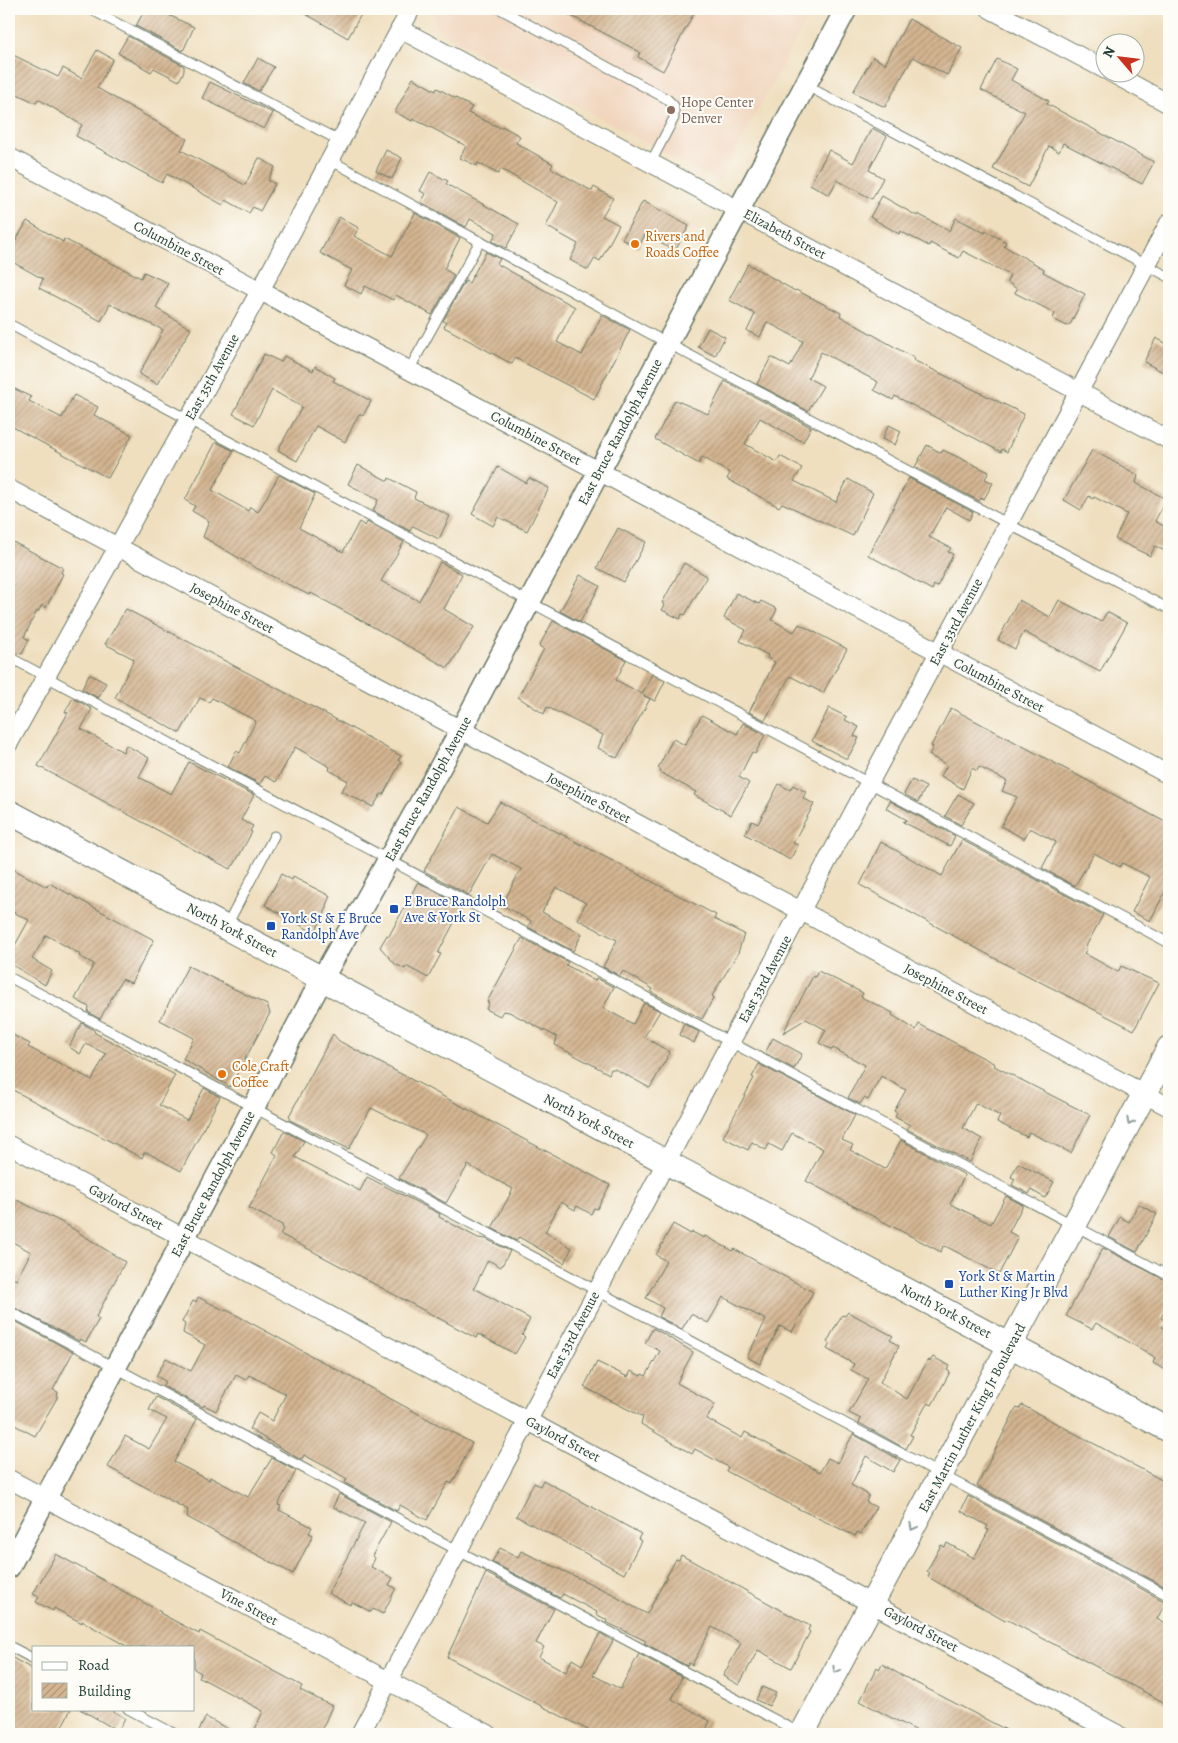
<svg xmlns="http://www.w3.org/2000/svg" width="1178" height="1743" viewBox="0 0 1178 1743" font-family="Alegreya,serif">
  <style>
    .built { fill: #f1d5bd }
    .building { fill: url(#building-hatch) }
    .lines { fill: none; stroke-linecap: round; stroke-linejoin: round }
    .service-casing { stroke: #687665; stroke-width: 11 }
    .minor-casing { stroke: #687665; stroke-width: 20 }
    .tertiary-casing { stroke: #687665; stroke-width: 24 }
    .secondary-casing { stroke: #687665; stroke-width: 26 }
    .service { stroke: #fff; stroke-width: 9 }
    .minor { stroke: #fff; stroke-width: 18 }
    .tertiary { stroke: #fff; stroke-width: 21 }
    .secondary { stroke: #fff; stroke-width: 24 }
    .oneway { stroke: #8f9e9a }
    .education-dot { fill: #8d6e63; stroke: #fdfcf7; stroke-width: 2 }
    .food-dot { fill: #e8710a; stroke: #fdfcf7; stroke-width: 2 }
    .transit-dot { fill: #1a4fb4; stroke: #fdfcf7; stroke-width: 2 }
    .labels { text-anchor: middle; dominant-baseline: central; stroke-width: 4; stroke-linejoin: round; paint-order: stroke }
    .education-label { font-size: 14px; fill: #785e54; stroke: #fdfcf7; text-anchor: start }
    .street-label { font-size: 14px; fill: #1f3d34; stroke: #fdfcf7 }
    .food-label { font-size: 14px; fill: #c56008; stroke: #fdfcf7; text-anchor: start }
    .transit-label { font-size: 14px; fill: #164399; stroke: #fdfcf7; text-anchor: start }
  </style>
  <defs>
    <pattern id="building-hatch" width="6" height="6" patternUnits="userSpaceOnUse" patternTransform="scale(1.25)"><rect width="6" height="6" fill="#d4b591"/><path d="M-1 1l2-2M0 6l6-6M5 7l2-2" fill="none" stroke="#ab9477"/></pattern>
  </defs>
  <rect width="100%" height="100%" fill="#fdfcf7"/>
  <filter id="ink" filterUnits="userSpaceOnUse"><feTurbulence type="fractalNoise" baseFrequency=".02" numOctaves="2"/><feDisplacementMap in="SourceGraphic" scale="10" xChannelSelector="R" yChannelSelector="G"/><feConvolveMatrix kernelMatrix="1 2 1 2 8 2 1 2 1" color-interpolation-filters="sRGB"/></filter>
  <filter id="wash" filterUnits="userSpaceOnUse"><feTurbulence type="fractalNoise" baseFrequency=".0096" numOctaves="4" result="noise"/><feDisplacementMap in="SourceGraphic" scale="20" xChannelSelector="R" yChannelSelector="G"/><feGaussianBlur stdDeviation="1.12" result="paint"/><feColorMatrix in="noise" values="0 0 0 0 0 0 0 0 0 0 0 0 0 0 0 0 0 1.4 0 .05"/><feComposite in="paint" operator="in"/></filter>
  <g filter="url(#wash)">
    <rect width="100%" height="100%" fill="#efdfbf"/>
    <polygon class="built" points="435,9 812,9 719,182 449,37 438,28 434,20"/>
    <g id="blocks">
      <g class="building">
        <polygon points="145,9 156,9 194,27 183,51 136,26"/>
        <polygon points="297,9 364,9 348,38"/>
        <polygon points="558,9 696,9 663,71 638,57 640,52"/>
        <polygon points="909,19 962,48 947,75 913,57 885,107 853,92 873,57 885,64"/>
        <polygon points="128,36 184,66 184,71 179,81 154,68 151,72 118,53"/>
        <polygon points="97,50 113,59 97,88 187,139 181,150 245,185 259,158 275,167 268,180 275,184 260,211 253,207 249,213 226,200 223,205 167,174 162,183 76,136 82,125 38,99 36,103 9,90 9,53 58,77 63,68 81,78"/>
        <polygon points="258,58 274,67 259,91 244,83"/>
        <polygon points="997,59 1017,69 1011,80 1049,101 1047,104 1154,162 1142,184 1063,143 1059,152 1049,146 1028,187 993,169 1025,112 981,90"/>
        <polygon points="413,78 436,91 437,88 472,107 468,113 501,128 502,126 520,136 516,143 553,164 551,168 592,191 594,187 613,198 602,216 619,225 600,261 595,258 588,270 570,260 578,244 546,226 558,202 501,169 498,174 478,163 477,166 460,158 466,146 432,128 413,119 412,121 395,112"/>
        <polygon points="210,82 273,113 264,129 202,98"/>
        <polygon points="872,128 887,136 869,170 883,178 872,199 837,180 829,195 810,184 829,150 853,163"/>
        <polygon points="386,150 402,158 392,179 376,171"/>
        <polygon points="430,172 448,181 446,184 519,224 506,248 492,241 496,233 470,219 466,227 421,202 426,194 420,191"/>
        <polygon points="882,196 917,216 918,214 949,231 956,218 985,233 986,231 1006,242 1004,246 1044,269 1043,272 1085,294 1071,323 1067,326 1053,319 1055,313 1015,293 1017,289 1007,282 1010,275 963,251 959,258 930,243 929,246 900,231 899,234 870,217"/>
        <polygon points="643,201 689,226 675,251 645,235 638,248 622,239"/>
        <polygon points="415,213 460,238 444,269 454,275 432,315 396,295 393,300 365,286 361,294 344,285 352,270 320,253 339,217 359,228 354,236 392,256"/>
        <polygon points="27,221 63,242 64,239 141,278 144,272 168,283 156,308 191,329 157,384 139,374 163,330 110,304 101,321 39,288 43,279 9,260 9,253"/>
        <polygon points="486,252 500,259 497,264 575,307 557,342 582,355 602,315 630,330 594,399 515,358 512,364 444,327 446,323 443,321 465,281 469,283"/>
        <polygon points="748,264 795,291 796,290 841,313 840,316 914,358 913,360 1024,414 1007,452 1002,449 1001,452 895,396 893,400 874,390 878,382 821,352 808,378 823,386 808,411 757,384 771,357 790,367 803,341 767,322 760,337 747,331 755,314 729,300"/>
        <polygon points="708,328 725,337 715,356 698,347"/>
        <polygon points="1156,338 1169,345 1169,361 1163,372 1144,362"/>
        <polygon points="264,354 281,362 284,356 313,371 315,366 335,378 333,381 371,401 363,416 359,414 345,442 316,426 297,461 278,450 302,407 272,390 254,425 233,414"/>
        <polygon points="725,381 811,427 803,442 760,418 745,444 777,462 780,456 802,468 794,481 836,502 848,479 873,493 853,536 782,503 779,507 727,479 730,473 702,457 699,464 655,439 675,400 708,414"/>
        <polygon points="9,386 31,397 29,401 62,418 74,395 98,407 94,415 132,435 108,478 9,425"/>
        <polygon points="889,425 901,431 895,445 882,439"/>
        <polygon points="216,442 234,451 212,490 248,511 250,507 258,512 279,475 315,494 299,528 343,552 359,522 365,526 367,522 404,542 381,581 419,601 440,562 462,574 444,609 474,627 448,668 311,593 309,595 256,568 203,537 209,521 192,511 195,506 185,500"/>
        <polygon points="927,445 941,453 943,450 989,472 985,479 993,483 984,499 981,498 979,501 915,467"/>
        <polygon points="1092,450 1138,475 1136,483 1166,499 1155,521 1169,529 1169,553 1155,546 1150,556 1115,539 1127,514 1094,497 1093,499 1089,496 1081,510 1064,500"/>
        <polygon points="358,465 388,481 389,478 416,492 414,498 450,516 439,539 413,526 410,531 373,511 378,500 348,484"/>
        <polygon points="498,467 526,483 529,478 549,488 527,531 498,517 493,526 472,514"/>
        <polygon points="909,478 973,512 969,520 946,507 929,537 951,548 948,552 953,554 937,587 934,585 932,590 868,555"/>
        <polygon points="618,528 646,542 624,582 597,568"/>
        <polygon points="9,540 63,568 61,573 63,574 46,608 42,605 38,612 37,611 24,637 29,640 22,654 9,651"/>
        <polygon points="684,563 707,576 685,615 682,614 680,619 662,610 665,605 662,603"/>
        <polygon points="580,575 600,586 580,622 560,611"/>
        <polygon points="736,593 759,604 761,601 777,609 772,620 794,632 799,624 847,649 823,693 790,676 765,720 749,712 775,662 767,658 768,655 740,641 746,630 724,618"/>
        <polygon points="1019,600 1050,617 1059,600 1101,622 1107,612 1127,623 1100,672 1024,632 1015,649 998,640"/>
        <polygon points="126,609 328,715 401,756 398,760 401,762 383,795 381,794 373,807 341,791 348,781 329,770 330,767 295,747 276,782 265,776 260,784 228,767 236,751 240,753 256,721 212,698 209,702 200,698 180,733 115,698 134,659 105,644"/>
        <polygon points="553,621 626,660 616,680 642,694 652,674 665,681 655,701 643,695 650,699 617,758 598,748 603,735 547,707 544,714 518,697 544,649 539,646"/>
        <polygon points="89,674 106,683 98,698 82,689"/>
        <polygon points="73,698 92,709 81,729 123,752 126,745 149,758 139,777 171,794 189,762 254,795 241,820 253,826 250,831 252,832 234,865 233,865 230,869 38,766 68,713 65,712"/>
        <polygon points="829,708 847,717 845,720 859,727 854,736 859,738 847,759 812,741"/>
        <polygon points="951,708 1169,824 1169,884 1150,921 1132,912 1150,877 1122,863 1120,867 1094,853 1075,886 1042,868 1056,842 1030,828 1024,839 1001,826 1017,797 1002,791 1007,781 979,767 977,771 972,768 963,789 941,776 947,765 929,755 933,747 931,746"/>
        <polygon points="702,715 737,734 743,723 765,735 755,754 752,752 739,777 749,783 731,815 694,795 696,792 660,772 661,770 658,768 673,739 685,745"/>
        <polygon points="912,780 926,787 918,802 904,794"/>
        <polygon points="779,784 790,790 793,785 806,792 803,798 814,804 793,843 798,845 790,860 745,834 752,821 758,824"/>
        <polygon points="958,794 974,803 961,825 945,816"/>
        <polygon points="890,801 955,836 950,846 903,822 907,820 886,808"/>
        <polygon points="500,802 716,915 714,919 744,934 738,953 712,996 714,997 702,1019 651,992 653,989 623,971 620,976 603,967 617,940 577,919 586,903 556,887 542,912 582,934 573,951 528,927 531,921 502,905 521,869 492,854 469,895 424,871 459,807 487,822"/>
        <polygon points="962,840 1103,915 1085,948 1087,949 1084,953 1118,972 1121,966 1159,983 1134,1030 1009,966 860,885 881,842 942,876"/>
        <polygon points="9,867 47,887 49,883 154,940 131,983 122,979 100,1019 88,1012 89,1007 75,999 94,964 79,956 80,954 46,935 32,959 52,971 45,985 9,963 9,944 14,947 29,920 9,910"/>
        <polygon points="281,874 292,880 293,877 330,896 326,905 328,906 316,930 313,928 311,931 265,905"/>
        <polygon points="418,882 463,906 438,953 441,954 428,978 406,966 405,969 395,964 380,947 387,935 389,936"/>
        <polygon points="522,938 568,962 566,965 595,981 596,978 614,987 603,1008 633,1024 644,1003 660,1011 644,1037 670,1052 650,1088 615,1069 611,1069 609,1074 591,1064 555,1045 557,1037 509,1012 503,1011 500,1016 486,1009 489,1003 487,1002"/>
        <polygon points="188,966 267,1005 270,1013 230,1087 183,1059 194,1038 160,1020"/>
        <polygon points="818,971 863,993 861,997 893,1013 892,1015 916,1030 919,1024 995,1064 994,1066 1090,1115 1071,1153 1029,1132 1027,1137 997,1122 1000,1116 976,1103 963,1128 982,1139 970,1162 907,1129 910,1125 895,1117 897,1113 894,1111 906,1090 881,1076 868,1100 864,1098 860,1104 848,1098 865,1065 833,1048 832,1050 819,1043 826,1030 806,1019 783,1033 813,976 815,977"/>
        <polygon points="82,1023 94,1030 95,1033 175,1075 159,1105 187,1120 204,1088 220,1097 181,1171 148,1153 144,1153 142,1158 9,1088 9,1033 30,1044 28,1047 92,1080 106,1054 86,1044 80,1054 69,1047"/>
        <polygon points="684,1024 699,1032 694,1043 679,1035"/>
        <polygon points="333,1034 339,1041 610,1185 597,1209 594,1208 591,1214 577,1206 575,1210 561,1202 545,1232 572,1248 564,1263 519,1237 516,1241 492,1228 513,1189 468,1165 446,1203 399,1178 426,1135 371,1108 349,1149 290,1120 291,1118 289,1116"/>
        <polygon points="773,1038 802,1054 794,1069 765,1053"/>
        <polygon points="759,1064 855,1115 842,1140 853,1145 850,1150 885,1169 901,1140 965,1175 950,1204 991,1224 1006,1196 1023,1205 1009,1232 1018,1237 999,1274 947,1247 943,1246 941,1252 806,1181 823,1149 792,1133 782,1151 769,1144 766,1150 752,1142 748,1150 723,1137 754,1078 752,1077"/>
        <polygon points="284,1131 304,1141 295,1157 360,1191 367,1177 440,1214 439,1217 478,1238 486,1239 510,1251 501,1267 488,1260 474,1288 530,1319 522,1335 525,1337 515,1354 478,1334 476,1338 280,1234 283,1229 282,1225 249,1208 277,1155 273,1152"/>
        <polygon points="1018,1163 1054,1182 1045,1198 1031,1190 1029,1194 1012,1185 1015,1179 1011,1177"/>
        <polygon points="9,1196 67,1225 125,1262 96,1317 99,1319 86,1342 80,1339 79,1341 9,1305 9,1276 16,1280 31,1252 9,1240"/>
        <polygon points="1138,1204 1157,1214 1137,1252 1109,1237 1120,1217 1129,1222"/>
        <polygon points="673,1224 691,1234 692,1232 704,1238 705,1236 733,1251 734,1249 813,1292 792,1332 780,1326 760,1364 747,1357 766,1320 723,1297 708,1323 691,1314 682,1329 659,1317 663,1308 646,1298 666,1261 656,1255"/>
        <polygon points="1103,1248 1169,1282 1169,1302 1161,1318 1166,1321 1162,1327 1167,1330 1169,1326 1169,1372 1153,1363 1155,1358 1153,1356 1096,1323 1092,1329 1066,1316"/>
        <polygon points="198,1297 226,1311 227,1310 472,1443 452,1484 448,1482 427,1520 400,1505 397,1511 345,1483 347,1479 332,1470 304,1455 301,1460 249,1429 258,1413 272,1421 286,1394 249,1375 246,1380 236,1375 216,1411 204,1405 203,1407 163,1386 165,1381 156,1376 166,1358 191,1371 205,1345 183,1333 185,1324 182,1322 193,1301 196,1302"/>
        <polygon points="848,1312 893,1336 890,1340 899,1346 880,1382 907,1399 928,1360 930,1361 933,1357 950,1366 947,1370 950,1372 932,1405 928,1403 925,1407 910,1435 913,1436 906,1449 859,1423 861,1419 849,1413 868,1379 851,1370 854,1364 827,1349 830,1344 827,1342 842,1315 845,1316"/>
        <polygon points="9,1318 73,1352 53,1390 58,1392 57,1398 35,1436 9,1422"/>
        <polygon points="653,1328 693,1352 677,1383 715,1404 707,1419 742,1438 745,1432 820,1472 828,1458 838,1463 853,1434 900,1460 893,1472 866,1456 851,1485 869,1495 866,1502 876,1507 861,1534 857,1532 855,1536 801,1510 726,1471 728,1467 695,1449 692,1454 641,1424 643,1417 584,1387 597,1362 628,1377 631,1371 641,1376 642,1374 646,1376 660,1351 645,1343"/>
        <polygon points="156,1397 197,1419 174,1462 209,1480 210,1477 248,1497 272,1458 296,1471 278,1505 281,1506 279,1510 312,1527 309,1533 313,1535 293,1574 187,1517 188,1510 108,1467 125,1436 149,1449 167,1419 149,1410"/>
        <polygon points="1022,1405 1169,1484 1169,1589 977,1486 1016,1408 1019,1409"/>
        <polygon points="543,1480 641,1534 638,1539 641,1541 624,1574 516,1516 534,1483 540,1486"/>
        <polygon points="339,1494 391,1522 372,1556 375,1558 371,1567 393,1578 389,1585 396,1588 383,1614 373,1609 371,1612 352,1602 350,1605 328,1593 365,1523 333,1507"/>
        <polygon points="968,1496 1166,1602 1157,1619 1169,1626 1169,1705 1006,1619 1005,1621 928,1577 930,1573 927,1571 941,1545 945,1547 947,1543 974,1558 989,1530 986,1529 988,1526 961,1511"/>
        <polygon points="500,1548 518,1557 521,1551 617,1596 616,1597 647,1614 676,1559 679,1560 681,1555 810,1626 808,1630 810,1632 791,1668 758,1650 739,1685 723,1676 741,1643 712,1627 692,1665 689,1663 687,1666 644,1643 646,1641 606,1622 607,1620 596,1614 597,1612 563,1594 560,1598 492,1562"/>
        <polygon points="56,1554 161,1612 160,1613 199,1634 200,1631 302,1686 300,1690 332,1706 324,1725 318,1734 253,1734 263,1711 199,1677 201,1673 194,1669 194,1647 128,1647 82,1621 82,1623 54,1608 53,1611 36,1602 39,1597 33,1594"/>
        <polygon points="486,1573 554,1609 536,1643 544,1647 539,1657 566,1672 572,1659 582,1665 600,1633 613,1641 593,1675 620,1689 639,1654 682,1677 672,1699 710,1721 704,1734 585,1734 588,1730 447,1657"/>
        <polygon points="9,1656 34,1670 34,1709 71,1709 58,1734 9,1734"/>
        <polygon points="882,1664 899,1674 1014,1734 923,1734 888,1716 860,1701 877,1667 879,1669"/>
        <polygon points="762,1687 776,1693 769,1706 756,1700"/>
        <polygon points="80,1709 109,1709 125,1718 118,1731"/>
        <polygon points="206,1717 237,1734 197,1734"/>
      </g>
    </g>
  </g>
  <g filter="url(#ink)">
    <use href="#blocks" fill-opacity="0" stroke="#687665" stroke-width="1"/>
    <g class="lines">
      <defs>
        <g id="service">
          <polyline points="90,9 340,141"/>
          <polyline points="500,9 667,99 674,106 674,118 651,162"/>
          <polyline points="805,85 1169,277"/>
          <polyline points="330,160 667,343 1169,609"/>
          <polyline points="9,324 1169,943"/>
          <polyline points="409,370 480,241"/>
          <polyline points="9,657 1169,1276"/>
          <polyline points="226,927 274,836"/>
          <polyline points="9,977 1169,1596"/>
          <polyline points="9,1311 800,1733"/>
          <polyline points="9,1646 34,1659"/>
          <polyline points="128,1709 175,1734"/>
        </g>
        <g id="minor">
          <polyline points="990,9 1106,70"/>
          <polyline points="400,29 1169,440"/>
          <polyline points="1110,72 1169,104"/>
          <polyline points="9,157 1169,775"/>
          <polyline points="9,489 1169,1107"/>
          <polyline points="9,743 260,291 411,9"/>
          <polyline points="9,1145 1117,1734"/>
          <polyline points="9,1479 488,1734"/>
          <polyline points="360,1734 1169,223"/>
        </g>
        <polyline id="tertiary" points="9,1567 322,979 461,730 846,9"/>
        <g id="secondary">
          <polyline points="9,812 1169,1430"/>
          <polyline points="802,1734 1169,1048"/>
        </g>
      </defs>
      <use href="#service" class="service-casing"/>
      <use href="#minor" class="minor-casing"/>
      <use href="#tertiary" class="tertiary-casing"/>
      <use href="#secondary" class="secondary-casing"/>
      <use href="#service" class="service"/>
      <use href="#minor" class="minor"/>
      <use href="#tertiary" class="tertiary"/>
      <use href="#secondary" class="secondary"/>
    </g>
    <defs><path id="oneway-chevron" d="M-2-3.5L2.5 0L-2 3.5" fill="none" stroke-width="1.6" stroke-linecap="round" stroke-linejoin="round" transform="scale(1.25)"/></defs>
    <g class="oneway">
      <use href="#oneway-chevron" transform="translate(1130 1122) rotate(118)"/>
      <use href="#oneway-chevron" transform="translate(913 1527) rotate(118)"/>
      <use href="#oneway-chevron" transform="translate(836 1670) rotate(118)"/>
    </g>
  </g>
  <circle class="education-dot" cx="671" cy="110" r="5"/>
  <g class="food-dot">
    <circle cx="635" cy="244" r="5"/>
    <circle cx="222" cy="1074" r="5"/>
  </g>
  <g class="transit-dot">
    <rect x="389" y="904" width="10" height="10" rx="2.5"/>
    <rect x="266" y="921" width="10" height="10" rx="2.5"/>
    <rect x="944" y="1279" width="10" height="10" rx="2.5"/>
  </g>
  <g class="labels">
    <g class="education-label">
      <text x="681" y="102">Hope Center<tspan x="681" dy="16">Denver</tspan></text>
    </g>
    <g class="street-label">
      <text transform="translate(785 234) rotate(28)">Elizabeth Street</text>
      <text transform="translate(179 248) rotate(28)">Columbine Street</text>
      <text transform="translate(212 377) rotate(-61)">East 35th Avenue</text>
      <text transform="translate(620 432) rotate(-62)">East Bruce Randolph Avenue</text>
      <text transform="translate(536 438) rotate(28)">Columbine Street</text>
      <text transform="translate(232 608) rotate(28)">Josephine Street</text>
      <text transform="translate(956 622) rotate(-62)">East 33rd Avenue</text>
      <text transform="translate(999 685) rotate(28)">Columbine Street</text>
      <text transform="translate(428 789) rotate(-61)">East Bruce Randolph Avenue</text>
      <text transform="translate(589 798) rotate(28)">Josephine Street</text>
      <text transform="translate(232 930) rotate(28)">North York Street</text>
      <text transform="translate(765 979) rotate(-62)">East 33rd Avenue</text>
      <text transform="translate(946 989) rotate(28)">Josephine Street</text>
      <text transform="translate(589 1121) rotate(28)">North York Street</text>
      <text transform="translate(213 1184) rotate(-62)">East Bruce Randolph Avenue</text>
      <text transform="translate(126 1207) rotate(28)">Gaylord Street</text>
      <text transform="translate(946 1311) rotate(28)">North York Street</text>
      <text transform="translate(573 1335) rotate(-62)">East 33rd Avenue</text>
      <text transform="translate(972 1418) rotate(-62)">East Martin Luther King Jr Boulevard</text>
      <text transform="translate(563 1439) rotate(28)">Gaylord Street</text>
      <text transform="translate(249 1607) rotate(28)">Vine Street</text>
      <text transform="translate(921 1629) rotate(28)">Gaylord Street</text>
    </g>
    <g class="food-label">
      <text x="645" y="236">Rivers and<tspan x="645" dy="16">Roads Coffee</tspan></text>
      <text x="232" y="1066">Cole Craft<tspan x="232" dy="16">Coffee</tspan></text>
    </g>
    <g class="transit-label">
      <text x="404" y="901">E Bruce Randolph<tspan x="404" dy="16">Ave &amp; York St</tspan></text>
      <text x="281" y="918">York St &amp; E Bruce<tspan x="281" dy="16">Randolph Ave</tspan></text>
      <text x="959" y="1276">York St &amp; Martin<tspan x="959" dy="16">Luther King Jr Blvd</tspan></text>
    </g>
  </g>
  <rect width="1178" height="1743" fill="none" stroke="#fdfcf7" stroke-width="30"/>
  <rect x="32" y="1646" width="162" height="65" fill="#fdfcf7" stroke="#a4b0a9"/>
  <rect x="42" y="1662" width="25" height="8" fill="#ffffff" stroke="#a4b0a9"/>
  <text x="78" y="1670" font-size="15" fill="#1f3d34">Road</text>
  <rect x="42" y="1683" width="25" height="15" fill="url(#building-hatch)" stroke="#a4b0a9"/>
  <text x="78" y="1696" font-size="15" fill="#1f3d34">Building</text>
  <g transform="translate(1120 58) rotate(298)"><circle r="24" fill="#fdfcf7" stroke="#a4b0a9"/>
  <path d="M0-4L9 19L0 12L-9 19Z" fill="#c8321e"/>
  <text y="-8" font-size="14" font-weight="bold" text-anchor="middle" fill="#1f3d34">N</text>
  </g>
</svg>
